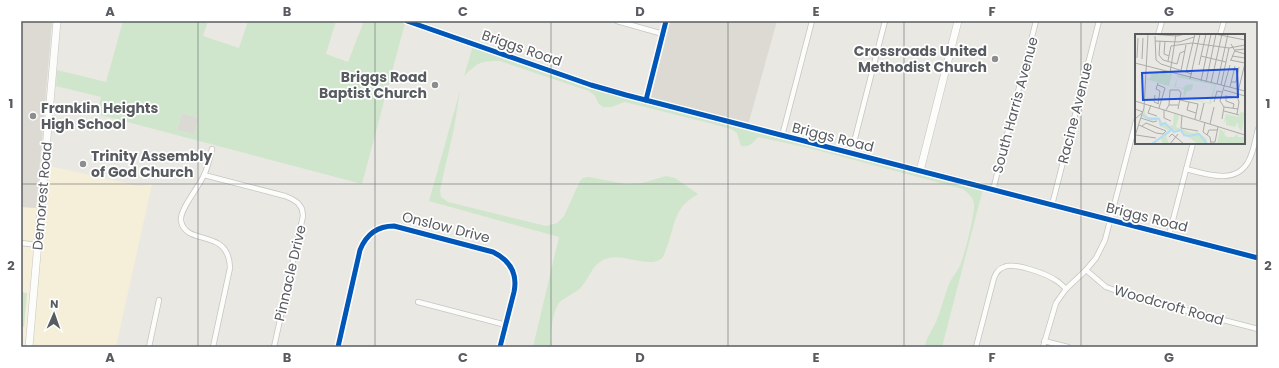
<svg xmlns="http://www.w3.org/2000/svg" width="1279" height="368" viewBox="0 0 1279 368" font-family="Poppins,sans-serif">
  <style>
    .commercial { fill: #f5efd9 }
    .industrial { fill: #dad9d3 }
    .education { fill: #dcdad2 }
    .green { fill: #d0e6cc; fill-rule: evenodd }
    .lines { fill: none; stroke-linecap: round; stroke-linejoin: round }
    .street-casing { stroke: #c5c5c3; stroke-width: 6 }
    .secondary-casing { stroke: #c5c6c4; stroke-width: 8 }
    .street { stroke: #fcfcfb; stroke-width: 4.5 }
    .secondary { stroke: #fcfcfb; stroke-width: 7 }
    .cycleway-casing { stroke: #fff; stroke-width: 8 }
    .cycleway { stroke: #0057b8; stroke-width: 5 }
    .grid { fill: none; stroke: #585c61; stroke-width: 1; stroke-opacity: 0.55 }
    .poi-dot { fill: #8b8d8e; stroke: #fff; stroke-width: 1.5 }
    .labels { text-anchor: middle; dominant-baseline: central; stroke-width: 3.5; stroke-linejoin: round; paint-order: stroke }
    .street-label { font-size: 14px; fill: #585c61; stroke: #fff }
    .poi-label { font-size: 14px; font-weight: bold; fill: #585c61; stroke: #fff; text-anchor: end }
    .inset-river { fill: none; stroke: #b4dbf6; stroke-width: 2 }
    .inset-road { fill: none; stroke: #abacaa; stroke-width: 1 }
    .view { fill: #1d4ed8; fill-opacity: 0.15; stroke: #1d4ed8; stroke-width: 2 }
    .inset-edge { fill: none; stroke: #585c61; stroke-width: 2 }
    .neatline { fill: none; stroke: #585c61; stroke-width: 1.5 }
    .grid-label { font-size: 13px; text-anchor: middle; font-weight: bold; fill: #585c61 }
  </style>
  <rect width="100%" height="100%" fill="#e9e8e2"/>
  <polygon class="commercial" points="40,164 139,186 152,184 116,347 21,347 21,326 24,326 27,293 21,292 21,207 36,208"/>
  <polygon class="industrial" points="182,113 199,118 194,135 177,130"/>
  <g class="education">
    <polygon points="21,21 52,21 36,208 21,207"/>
    <polygon points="667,21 777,21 748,125 647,98"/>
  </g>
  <g class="green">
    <path d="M123 21H208L203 36 239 48 248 21H336L326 54 348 62 364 21H398L405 23 362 184 97 114 101 97 56 86 57 70 106 82ZM182 113 199 118 194 135 177 130Z"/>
    <path d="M473 46 626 98 983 189 942 347H925C926 337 932 331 936 322 941 310 944 297 949 284 952 277 958 271 961 263 965 253 975 214 974 204 973 197 968 193 963 189L809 148 758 137C753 143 750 147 741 146L737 133 731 129 709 123 625 102 611 107H603L598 103 595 96 589 91 500 61C481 61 478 62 464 76Z"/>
    <path d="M460 91 454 128 440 190 441 197 448 202 546 226 557 223 564 216 580 181 583 178 589 177 626 184 642 183 666 176 675 178 698 194C675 207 676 220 668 244 666 248 665 255 662 258 650 269 625 254 609 258 594 261 591 274 583 285 577 293 566 296 559 303 553 310 548 339 553 347H533L559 237 429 201Z"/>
    <polygon points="21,292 27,293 24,327 21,326"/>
  </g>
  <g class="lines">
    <defs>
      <g id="street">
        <polyline points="617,21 663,34"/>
        <polyline points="1158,35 1162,21"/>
        <polyline points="1220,35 1224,21"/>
        <polyline points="646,100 666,21"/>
        <polyline points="782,136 812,21"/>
        <path d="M212 149C210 157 208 167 204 175 199 187 179 210 181 221 186 247 229 227 230 268L213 347"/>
        <polyline points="851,154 885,21"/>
        <path d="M1186 169C1206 174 1235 185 1248 162 1254 152 1255 140 1258 129"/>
        <polyline points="204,175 285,196 292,199 298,203 302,209 303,216 301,225 274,347"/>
        <polyline points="993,190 1036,21"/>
        <polyline points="1052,205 1099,21"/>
        <polyline points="1169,235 1193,143"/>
        <polyline points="21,243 38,245"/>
        <polyline points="1086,270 1106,287 1134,297 1258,329"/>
        <polyline points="418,302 506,325"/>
        <polyline points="1044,341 1068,347"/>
        <polyline points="149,347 159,300"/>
        <path d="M338 347 360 250C366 235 377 226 394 226L493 252C509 260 518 273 514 292L500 347"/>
        <path d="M976 347 994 278C996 273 998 269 1004 267 1015 262 1047 274 1057 281 1060 283 1063 286 1066 289"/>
        <polyline points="1043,347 1056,303 1066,289 1086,270 1096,258 1105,240 1136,121"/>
      </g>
      <g id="secondary">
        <polyline points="407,21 591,85 626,95 1258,258"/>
        <polyline points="920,171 958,21"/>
        <polyline points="29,347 57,21"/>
      </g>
    </defs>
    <use href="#street" class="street-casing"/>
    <use href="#secondary" class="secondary-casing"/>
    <use href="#street" class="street"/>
    <use href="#secondary" class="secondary"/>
    <defs>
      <g id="cycleway">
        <polyline points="407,21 591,85 626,95 1258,258"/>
        <polyline points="646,100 666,21"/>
        <path d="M338 347 360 250C366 235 377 226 394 226L493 252C509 260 518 273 514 292L500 347"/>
      </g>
    </defs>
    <use href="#cycleway" class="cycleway-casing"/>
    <use href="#cycleway" class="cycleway"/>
  </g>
  <path class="grid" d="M198 21V347M375 21V347M551 21V347M728 21V347M904 21V347M1081 21V347M21 184H1258"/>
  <g class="poi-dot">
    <circle cx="995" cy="59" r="4"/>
    <circle cx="435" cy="85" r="4"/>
    <circle cx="33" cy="116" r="4"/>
    <circle cx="83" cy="164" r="4"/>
  </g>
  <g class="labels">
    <g class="street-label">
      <text transform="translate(522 48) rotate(19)">Briggs Road</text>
      <text transform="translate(1015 105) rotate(-75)">South Harris Avenue</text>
      <text transform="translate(1075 113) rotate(-76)">Racine Avenue</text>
      <text transform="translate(833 137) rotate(14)">Briggs Road</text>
      <text transform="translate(42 196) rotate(-85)">Demorest Road</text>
      <text transform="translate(1147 217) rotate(14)">Briggs Road</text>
      <text transform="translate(446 227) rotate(14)">Onslow Drive</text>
      <text transform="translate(290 273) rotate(-77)">Pinnacle Drive</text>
      <text transform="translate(1169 305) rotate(16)">Woodcroft Road</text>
    </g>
    <g class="poi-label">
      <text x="987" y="51">Crossroads United<tspan x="987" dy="16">Methodist Church</tspan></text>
      <text x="427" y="77">Briggs Road<tspan x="427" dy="16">Baptist Church</tspan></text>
      <text x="41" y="108" text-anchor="start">Franklin Heights<tspan x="41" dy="16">High School</tspan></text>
      <text x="91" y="156" text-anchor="start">Trinity Assembly<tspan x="91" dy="16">of God Church</tspan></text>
    </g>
  </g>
  <g transform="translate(1135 34)">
    <rect width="110" height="110" fill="#e9e8e2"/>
    <path d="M26 36 32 38 33 42 34 39H37L34 52 11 45 15 44 17 38H23L25 42ZM42 41 81 50 76 70 48 64 49 55 39 53 42 44 41 53 48 54 51 51 58 50 57 56 52 57 49 63 74 69 80 51 42 43ZM10 74V79L13 83H24L27 88 34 92 38 91 39 79 44 82 41 93 57 99 63 98 72 105V110H63L45 97 37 96 31 102 34 110H28L26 105 18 110 0 109 15 110 34 97 24 91V86L17 87 7 82ZM105 78 110 79 107 97 103 93V88L100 93 91 91V85L88 91 91 80 104 83ZM85 95 89 98 91 96 89 100 92 103H99L102 100 103 103H110V109L82 110Z" fill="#d0e6cc"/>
    <path class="inset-river" d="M7 81 14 85H24L26 91 30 89 39 98 46 96 49 101 54 102 64 100 72 110M17 110 36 96"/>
    <path class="inset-road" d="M15 0 42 2 50 0M80 0 110 6M20 2 21 26M20 7 44 8 59 3M25 7 24 21 28 26 42 30 45 19 50 17M30 7 29 20 34 22M96 10 100 17 110 20M66 22 91 28M97 22 110 24M2 24 3 4M7 25 8 4M21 26 26 30 57 40M95 26 110 29M96 26 100 16 110 15M33 27 36 12 57 9 94 14 110 11M0 29 110 57M64 31 71 0M46 37 51 11M51 38 60 0M35 39 41 0M55 45 65 0M66 47 76 0M71 48 81 0M96 48H101L104 33M76 49 87 0M82 50 93 0M23 51 30 54 24 74M86 51 94 14M95 53 100 32M89 56 110 62M20 61 19 68 24 70M90 62 103 64M91 63V67L99 70 98 74M45 66 63 70 60 85M0 67 110 101M54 68 52 76 61 79M79 68 82 57 87 58M23 70 25 57 21 55 23 49M16 71 13 79 22 82M34 71 35 56H44L46 59 43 75M89 73 103 75M0 75 8 78 0 85M29 76V84L36 87M31 76 34 71H43M89 77 104 81M102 80 104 68 102 62 110 29M47 81 46 94 63 97M6 84 18 88 22 87M87 85 89 73 85 67 95 31M65 86 69 69M70 88 68 98 75 103 76 110M75 90 79 73M4 91 21 99 28 100 31 97M7 92 11 89 31 97M1 101 21 104M72 101 74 96H83M0 102 9 74 13 0M34 103 37 100 49 110M76 108H80L83 93M35 110 43 100"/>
    <path class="view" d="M102 35 103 63 8 66 7 39Z"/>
    <rect width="110" height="110" class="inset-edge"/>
  </g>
  <rect width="1279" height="368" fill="none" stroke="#ffffff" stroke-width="44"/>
  <g transform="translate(54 314) rotate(2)" stroke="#ffffff" stroke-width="3" paint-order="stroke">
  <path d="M0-3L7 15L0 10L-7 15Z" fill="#585c61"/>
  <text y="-6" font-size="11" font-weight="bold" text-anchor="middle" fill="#585c61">N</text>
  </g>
  <rect x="22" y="22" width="1235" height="324" class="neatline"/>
  <g class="grid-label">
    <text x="110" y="16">A</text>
    <text x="287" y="16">B</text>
    <text x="463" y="16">C</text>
    <text x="640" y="16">D</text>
    <text x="816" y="16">E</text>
    <text x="992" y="16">F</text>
    <text x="1169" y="16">G</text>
    <text x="11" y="108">1</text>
    <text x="1268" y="108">1</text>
    <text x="11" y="270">2</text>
    <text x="1268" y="270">2</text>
    <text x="110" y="362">A</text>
    <text x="287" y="362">B</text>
    <text x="463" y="362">C</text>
    <text x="640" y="362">D</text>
    <text x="816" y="362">E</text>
    <text x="992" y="362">F</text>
    <text x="1169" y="362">G</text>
  </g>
</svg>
